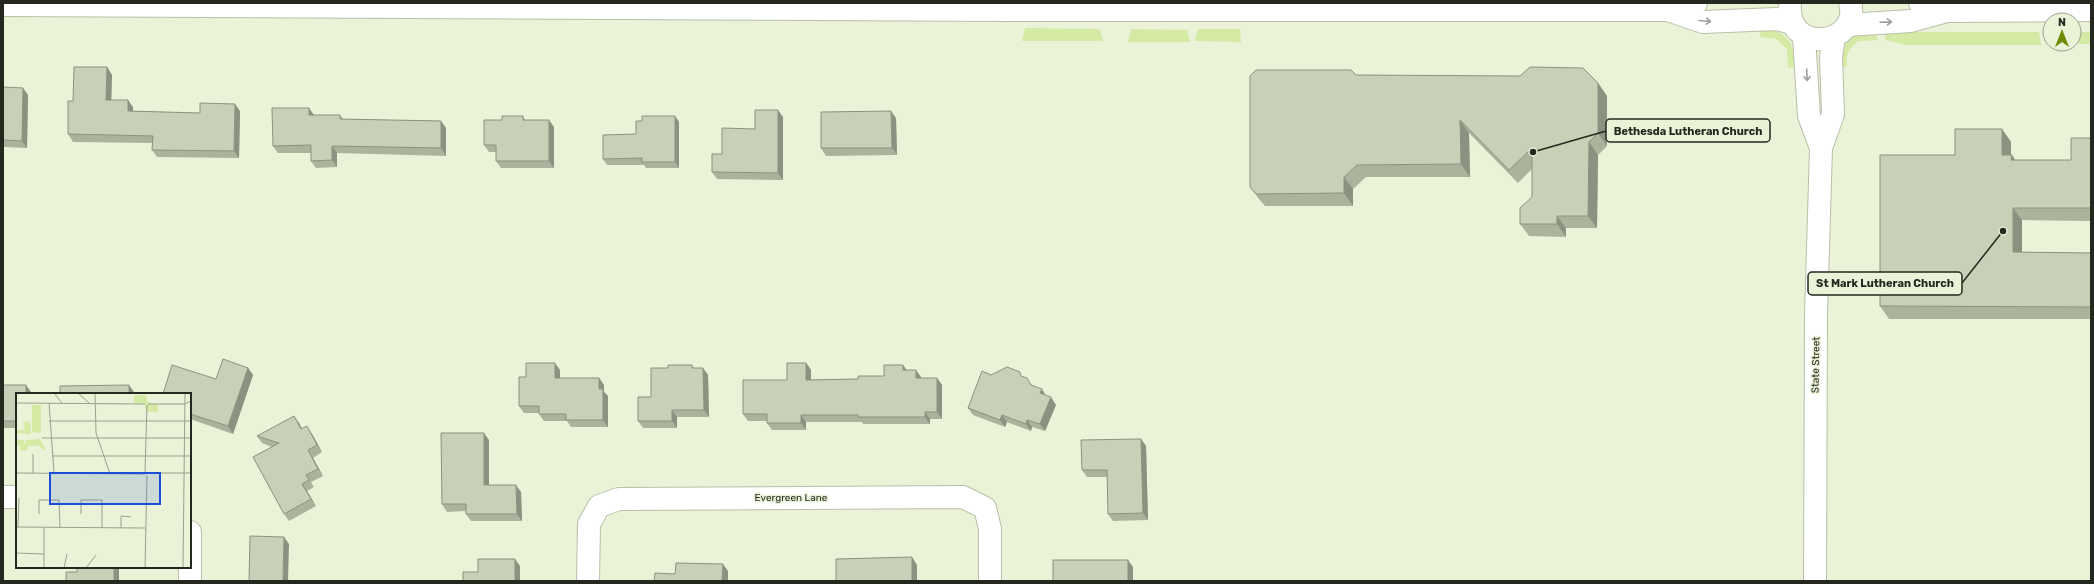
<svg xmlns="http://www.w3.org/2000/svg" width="2094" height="584" viewBox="0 0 2094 584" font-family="Rubik,sans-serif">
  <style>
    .green { fill: #d4eaa5 }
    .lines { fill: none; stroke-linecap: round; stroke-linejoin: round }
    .minor-casing { stroke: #b8c0a7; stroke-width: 24 }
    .tertiary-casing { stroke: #b8c0a7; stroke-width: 24 }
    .secondary-casing { stroke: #b8c0a7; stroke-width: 24 }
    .minor { stroke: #fff; stroke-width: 22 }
    .tertiary { stroke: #fff; stroke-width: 22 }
    .secondary { stroke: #fff; stroke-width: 22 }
    .wall { fill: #acb39d }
    .shaded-wall { fill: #8c9280 }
    .building { fill: #c8d0b7; stroke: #8c9280 }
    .oneway { stroke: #9d9e9a }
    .labels { text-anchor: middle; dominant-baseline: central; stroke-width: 3; stroke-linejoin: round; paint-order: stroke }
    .street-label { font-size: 10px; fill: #25281e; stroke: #eaf2d8 }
    .inset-road { fill: none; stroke: #9ba18e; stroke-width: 1 }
    .view { fill: #1d4ed8; fill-opacity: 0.15; stroke: #1d4ed8; stroke-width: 2 }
    .inset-edge { fill: none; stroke: #25281e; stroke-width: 2 }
    .leader { fill: none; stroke: #25281e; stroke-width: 1.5 }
    .callout-dot { fill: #25281e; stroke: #eaf2d8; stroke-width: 1.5 }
    .callout { fill: #eaf2d8; stroke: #25281e; stroke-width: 1.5 }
    .callout-label { font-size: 11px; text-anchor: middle; font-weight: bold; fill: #25281e }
  </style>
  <rect width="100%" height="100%" fill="#eaf2d8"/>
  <g class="green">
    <polygon points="1025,28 1100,29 1103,41 1022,41"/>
    <polygon points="1131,29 1187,30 1190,42 1128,42"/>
    <polygon points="1198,29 1240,29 1241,42 1195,41"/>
    <path d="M1761 29C1787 29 1794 43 1796 66L1788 68 1787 49 1776 39 1760 37Z"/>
    <path d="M1875 32 1878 40 1858 41C1848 49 1846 55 1847 67L1838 66C1844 40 1848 35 1875 32Z"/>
    <polygon points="1886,32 2039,32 2041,45 1906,45 1885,40"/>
    <polygon points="2074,32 2091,32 2091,44 2061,44 2074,44"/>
  </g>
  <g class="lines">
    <defs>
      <g id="minor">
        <polyline points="3,497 17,497"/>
        <polyline points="190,532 190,581"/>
        <polyline points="588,581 589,524 599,506 619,499 963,497 985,508 990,529 990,581"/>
      </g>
      <g id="tertiary">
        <polyline points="1920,3 1948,11 2091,10"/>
        <polyline points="3,5 1009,10 1668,10 1696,3"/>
        <polyline points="1668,10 1703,22 1776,19 1793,23"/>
        <polyline points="1847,25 1911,21 1947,11"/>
      </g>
      <g id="secondary">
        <path d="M1790 3C1785 57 1862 45 1850 3"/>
        <polyline points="1804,36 1809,116 1821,148"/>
        <polyline points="1815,581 1816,315 1821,148 1833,114 1831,57 1834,37"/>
      </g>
    </defs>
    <use href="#minor" class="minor-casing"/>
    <use href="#tertiary" class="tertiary-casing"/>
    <use href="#secondary" class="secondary-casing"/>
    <use href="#minor" class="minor"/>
    <use href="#tertiary" class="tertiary"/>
    <use href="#secondary" class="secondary"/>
  </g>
  <g class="wall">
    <polygon points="107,67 112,75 111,100 133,107 133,111 200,113 240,111 239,158 157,157 152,150 153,143 73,142 68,134 73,101"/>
    <polygon points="1356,75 1598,83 1607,96 1607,146 1598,155 1597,228 1566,228 1566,237 1529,236 1520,224 1532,197 1532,169 1518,183 1469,133 1470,177 1366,177 1353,189 1353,206 1265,206 1259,199 1250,187"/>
    <polygon points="3,87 28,95 27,148 4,147 3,160"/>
    <polygon points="314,115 340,115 343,119 441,121 446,128 446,156 337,153 337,167 316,168 311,161 311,153 278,153 273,146"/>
    <polygon points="523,116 525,120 554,127 554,168 501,168 496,161 496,152 489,152 484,145 502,120"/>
    <polygon points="675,116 679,122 679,168 646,168 644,165 607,165 603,159 636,134 642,121"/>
    <polygon points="783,117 783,180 717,179 712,172 722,154 755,129"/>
    <polygon points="896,118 897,155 826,156 821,148"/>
    <polygon points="2002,129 2011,142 2011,155 2012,155 2015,160 2071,160 2091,138 2091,221 2022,220 2022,252 2091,253 2091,319 1889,319 1880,306 1955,155"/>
    <polygon points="806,363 811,370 811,380 858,379 884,376 903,365 906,370 921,377 921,378 937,378 942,385 942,419 930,419 930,424 863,424 862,422 806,422 806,430 772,430 767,423 767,421 748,421 743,414 787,380"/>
    <polygon points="692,365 694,368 708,375 709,417 677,417 677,428 643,428 638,421 651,397 668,368"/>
    <polygon points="248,368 253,375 233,434 190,419 190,394"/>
    <polygon points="560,370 560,378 599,378 604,385 604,392 608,396 608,427 571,427 567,421 544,421 539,414 539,413 524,413 519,406 526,377"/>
    <polygon points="991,375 1023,377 1032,385 1046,396 1056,405 1045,431 1032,427 1031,431 1007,422 1005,427 973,415 968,408"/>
    <polygon points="3,385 31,392 31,394 17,394 17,428 3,428"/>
    <polygon points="299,423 302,429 312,434 322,452 313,458 323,476 311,482 314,487 307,491 316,506 289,521 284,514 272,447 262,443 257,436"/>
    <polygon points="1141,439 1146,446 1148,520 1113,521 1108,514 1107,477 1087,477 1082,470"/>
    <polygon points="489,440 489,485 521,492 522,521 471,521 466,514 466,511 447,512 442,504"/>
  </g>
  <g class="shaded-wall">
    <polygon points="107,67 112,75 111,107 106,100"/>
    <polygon points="1598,83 1607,96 1607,146 1598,133"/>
    <polygon points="23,88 28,95 27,148 22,141"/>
    <polygon points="128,100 133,107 133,118 128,111"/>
    <polygon points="235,104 240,111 239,158 234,151"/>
    <polygon points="309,108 314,115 309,115"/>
    <polygon points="778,110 783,117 783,180 778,173"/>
    <polygon points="891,111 896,118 897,155 892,148"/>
    <polygon points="675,116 679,122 679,168 675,162"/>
    <polygon points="549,120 554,127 554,168 549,161"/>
    <polygon points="1460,120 1469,133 1470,177 1461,164"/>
    <polygon points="441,121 446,128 446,156 441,148"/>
    <polygon points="2002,129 2011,142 2011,168 2002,155"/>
    <polygon points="1589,142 1598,155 1597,228 1588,216"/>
    <polygon points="332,146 337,153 337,167 332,160"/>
    <polygon points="3,147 4,147 3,160"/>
    <polygon points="2012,155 2020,168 2011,160"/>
    <polygon points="1344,177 1353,189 1353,206 1344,193"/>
    <polygon points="2013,208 2022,220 2022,265 2013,252"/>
    <polygon points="1557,216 1566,228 1566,237 1557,224"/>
    <polygon points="555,363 560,370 560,385 555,378"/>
    <polygon points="806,363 811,370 811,387 806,380"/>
    <polygon points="903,365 908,372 903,370"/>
    <polygon points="248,368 253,375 233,434 228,426"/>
    <polygon points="703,368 708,375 709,417 704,410"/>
    <polygon points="916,370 921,377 921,385 916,378"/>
    <polygon points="599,378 604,385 604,392 608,396 608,427 603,420 599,389"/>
    <polygon points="937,378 942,385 942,419 937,412"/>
    <polygon points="26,385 31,392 31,394 26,394"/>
    <polygon points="129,385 134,392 134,394 129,394"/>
    <polygon points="1042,389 1046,396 1040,393"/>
    <polygon points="1051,397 1056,405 1045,431 1040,424"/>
    <polygon points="672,410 677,417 677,428 672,421"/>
    <polygon points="925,412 930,419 930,424 925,417"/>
    <polygon points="801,415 806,422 806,430 801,423"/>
    <polygon points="1002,415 1007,422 1005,427 1000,420"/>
    <polygon points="294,416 299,423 306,437 301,429"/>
    <polygon points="1027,420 1032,427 1031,431 1026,424"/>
    <polygon points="307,426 312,434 322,452 317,445"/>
    <polygon points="484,433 489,440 489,492 484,485"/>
    <polygon points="1141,439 1146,446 1148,520 1143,513"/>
    <polygon points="308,450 313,458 323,476 318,469"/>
    <polygon points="302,484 307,491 316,506 311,499"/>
    <polygon points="516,485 521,492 522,521 517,514"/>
    <polygon points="284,537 289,544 288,581 283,581"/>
    <polygon points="912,557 917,565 917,581 912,581"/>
    <polygon points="515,559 520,566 520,581 515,581"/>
    <polygon points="1128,560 1133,567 1133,581 1128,581"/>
    <polygon points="723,564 728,571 728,581 722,581"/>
    <rect x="114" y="567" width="5" height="14"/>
  </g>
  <g class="building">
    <polygon points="74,67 107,67 106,100 128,100 128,111 200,113 200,103 235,104 234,151 152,150 153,136 68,134 68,101 73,101"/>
    <polygon points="1530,67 1583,68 1598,83 1598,133 1589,142 1588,216 1557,216 1557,224 1520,224 1520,208 1532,197 1532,148 1509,170 1460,120 1461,164 1357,165 1344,177 1344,193 1256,194 1250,187 1250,76 1256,70 1351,70 1356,75 1520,76"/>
    <polygon points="3,87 23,88 22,141 3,140"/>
    <polygon points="272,108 309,108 309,115 340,115 340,119 441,121 441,148 332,146 332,160 311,161 311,145 273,146"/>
    <polygon points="755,110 778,110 778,173 712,172 712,154 722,154 722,128 755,129"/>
    <polygon points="891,111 892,148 821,148 821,112"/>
    <polygon points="502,116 523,116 523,120 549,120 549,161 496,161 496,145 484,145 484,120 502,120"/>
    <polygon points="642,116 675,116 675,162 642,162 642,158 603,159 603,135 636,134 636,121 642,121"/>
    <polygon points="1955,129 2002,129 2002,155 2012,155 2011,160 2071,160 2071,138 2091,138 2091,208 2013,208 2013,252 2091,253 2091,307 1880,306 1880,155 1955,155"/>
    <polygon points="223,359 248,368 228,426 190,414 190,394 163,394 172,365 216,379"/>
    <polygon points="526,363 555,363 555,378 599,378 599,389 603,389 603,420 566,420 566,414 539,414 539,406 519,406 519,377 526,377"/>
    <polygon points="787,363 806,363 806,380 858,379 858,376 884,376 884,365 903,365 903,370 916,370 916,378 937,378 937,412 925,412 925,417 858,417 858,415 801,415 801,423 767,423 767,414 743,414 743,380 787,380"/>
    <polygon points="668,365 692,365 692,368 703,368 704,410 672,410 672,421 638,421 638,397 651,397 651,368 668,368"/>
    <polygon points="1007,367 1020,372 1021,376 1027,378 1031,385 1042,389 1040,393 1051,397 1040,424 1027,420 1026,424 1002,415 1000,420 968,408 982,371 991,375"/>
    <polygon points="3,385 26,385 26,394 17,394 17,421 3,421"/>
    <polygon points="129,385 129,394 60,394 60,386"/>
    <polygon points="294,416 301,429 307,426 317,445 308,450 318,469 306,475 309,480 302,484 311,499 284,514 253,457 279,443 257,436"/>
    <polygon points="441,433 484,433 484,485 516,485 517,514 466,514 466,504 442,504"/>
    <polygon points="1141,439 1143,513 1108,514 1107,470 1082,470 1081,440"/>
    <polygon points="250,536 284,537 283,581 249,581"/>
    <polygon points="912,557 912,581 836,581 836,559"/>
    <polygon points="478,559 515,559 515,581 463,581 463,572 478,572"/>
    <rect x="1053" y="560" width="75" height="21"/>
    <polygon points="676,563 723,564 722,581 654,581 655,573 675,574"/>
    <polygon points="77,567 114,567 114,581 66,581 66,572 77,572"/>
  </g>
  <defs><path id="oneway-shaft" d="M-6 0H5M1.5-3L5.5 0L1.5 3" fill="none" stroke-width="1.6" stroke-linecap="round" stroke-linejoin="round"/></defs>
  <g class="oneway">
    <use href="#oneway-shaft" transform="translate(1705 21) rotate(5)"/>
    <use href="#oneway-shaft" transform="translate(1886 22) rotate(-2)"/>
    <use href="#oneway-shaft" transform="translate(1807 75) rotate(87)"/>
  </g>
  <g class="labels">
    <g class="street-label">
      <text transform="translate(1816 365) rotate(-89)">State Street</text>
      <text x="791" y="498">Evergreen Lane</text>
    </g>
  </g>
  <g transform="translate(16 393)">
    <rect width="175" height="175" fill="#eaf2d8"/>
    <path d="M118 2H130L132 10 142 11V19H130L129 11 118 10ZM16 12H25V40L16 39ZM7 28 14 29 15 41 0 40V37H9ZM24 46 29 55 28 58 23 53H12L11 57 4 58V53L0 52V47H8V52L10 47Z" fill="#d4eaa5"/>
    <path class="inset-road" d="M38 0 46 10M62 0 73 10M79 0 80 40 94 81M0 10 129 11M33 10 38 80M132 11H169L175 8M33 28H175M26 45H175M17 61V80M36 63H175M129 79 131 12M0 80 129 81M131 80H175M23 121V107H43L44 135M65 121V107H86V135M0 134 129 135M2 134 3 105M105 135V123L115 124M0 160 28 161M28 175V135M48 175 51 161M70 175 80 162M129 175 131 82M167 175 169 0"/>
    <path class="view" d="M34 80H144V111H34Z"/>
    <rect width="175" height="175" class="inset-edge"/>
  </g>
  <path class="leader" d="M1533 152L1606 131M2003 231L1962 283"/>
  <g class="callout-dot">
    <circle cx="1533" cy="152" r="4"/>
    <circle cx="2003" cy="231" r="4"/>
  </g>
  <g class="callout">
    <rect x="1606" y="119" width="164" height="23" rx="4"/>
    <rect x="1808" y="272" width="154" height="23" rx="4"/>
  </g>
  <g class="callout-label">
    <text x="1688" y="135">Bethesda Lutheran Church</text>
    <text x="1885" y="287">St Mark Lutheran Church</text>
  </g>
  <rect width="2094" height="584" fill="none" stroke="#25281e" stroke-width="8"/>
  <g transform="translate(2062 32)"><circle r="19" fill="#eaf2d8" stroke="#9ba18e"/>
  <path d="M0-3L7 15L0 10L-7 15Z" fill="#6f8a00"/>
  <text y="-6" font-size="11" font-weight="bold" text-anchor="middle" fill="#25281e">N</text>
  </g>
</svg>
